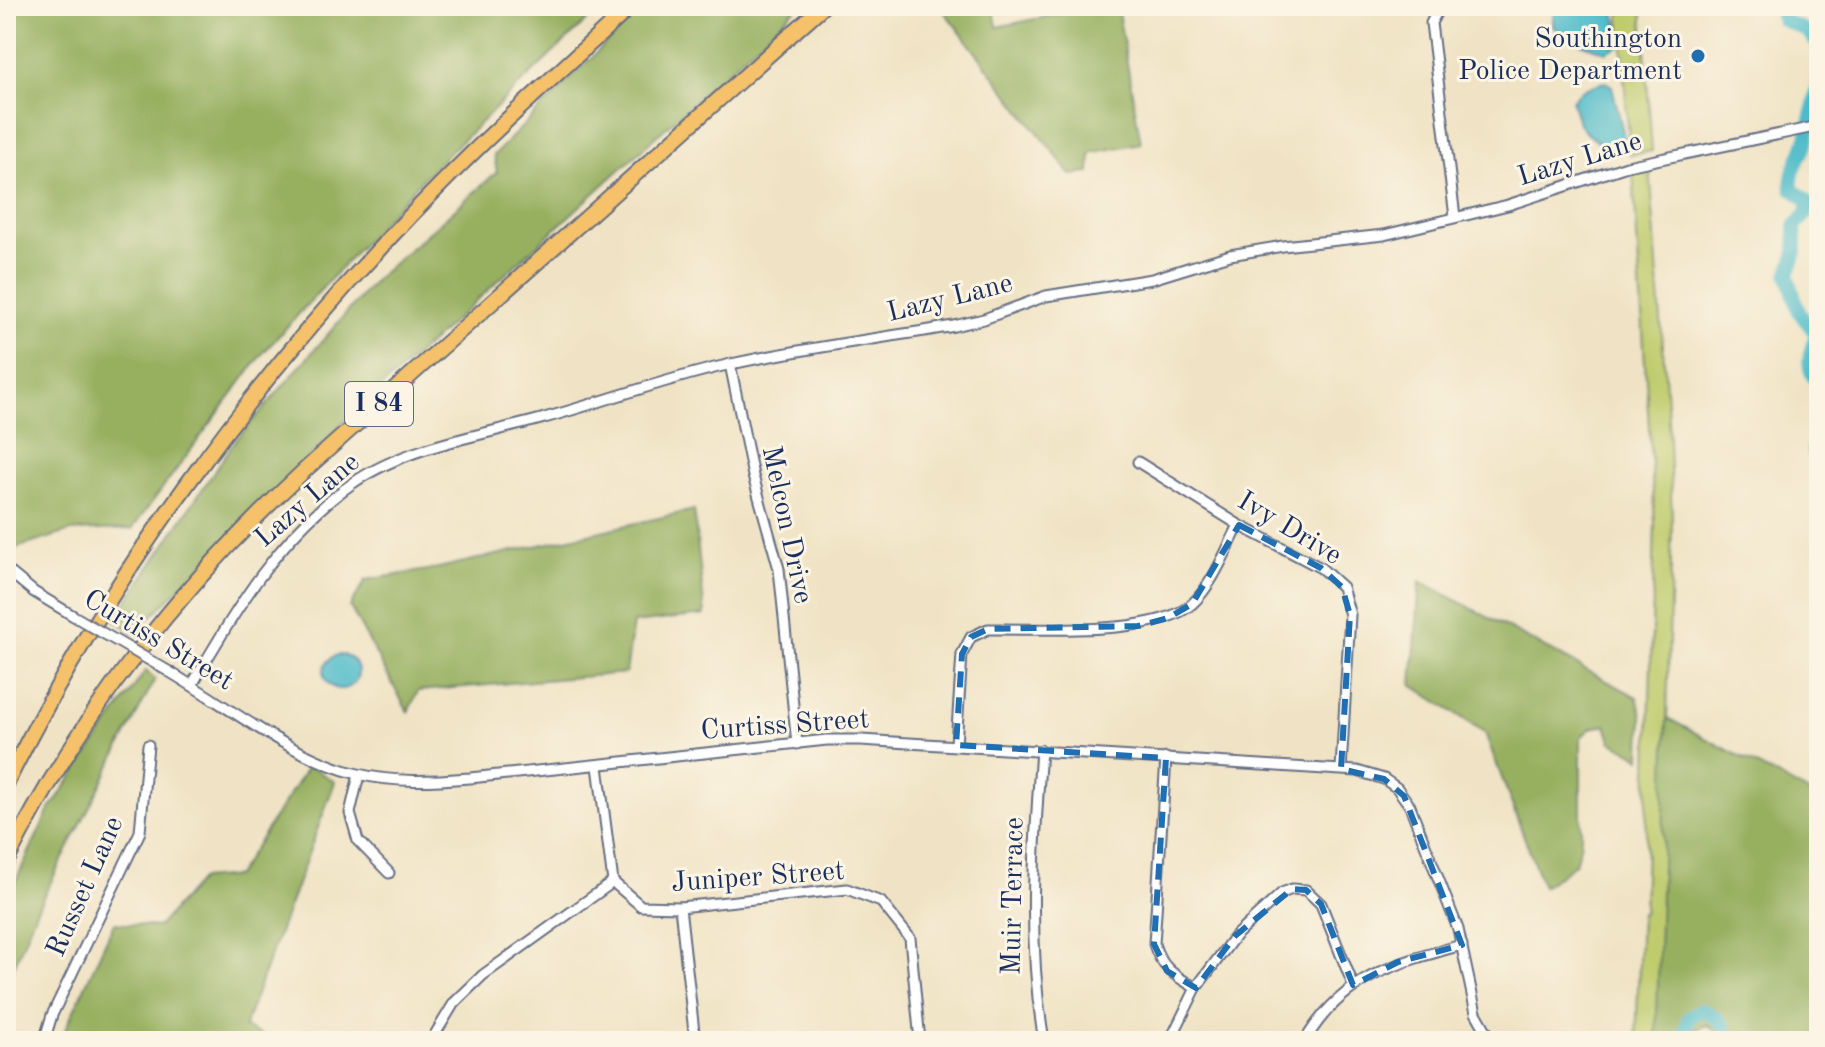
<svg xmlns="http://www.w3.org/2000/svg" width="1825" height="1047" viewBox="0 0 1825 1047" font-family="'Old Standard TT',serif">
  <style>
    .green { fill: #bfcc6e; stroke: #6d7e66; stroke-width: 2 }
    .forest { fill: #97b061; stroke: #597060; stroke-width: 2 }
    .water { fill: #4ebbc9; stroke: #347594; stroke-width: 2 }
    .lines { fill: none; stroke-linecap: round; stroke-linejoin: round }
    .river { stroke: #4ebbc9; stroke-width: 14 }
    .minor-casing { stroke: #666e82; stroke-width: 13 }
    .highway-casing { stroke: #666e82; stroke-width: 18 }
    .minor { stroke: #fff; stroke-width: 9 }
    .highway { stroke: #f5c16b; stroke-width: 14 }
    .minor-bridge-casing { stroke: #666e82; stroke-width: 13; stroke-linecap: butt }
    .minor-bridge { stroke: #fff; stroke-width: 9 }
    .marked { fill: none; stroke: #1f6fb2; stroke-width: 6; stroke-dasharray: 16 10; stroke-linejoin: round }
    .poi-dot { fill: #1f6fb2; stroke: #fcf5e5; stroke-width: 3 }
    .labels { text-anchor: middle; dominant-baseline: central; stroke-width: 6; stroke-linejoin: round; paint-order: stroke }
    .shield { fill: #fcf5e5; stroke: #5e6a86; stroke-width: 2 }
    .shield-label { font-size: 26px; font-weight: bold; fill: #1b2f5e }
    .poi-label { font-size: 28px; fill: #1b2f5e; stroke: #fcf5e5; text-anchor: end }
    .street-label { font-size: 28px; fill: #1b2f5e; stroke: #fcf5e5 }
  </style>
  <rect width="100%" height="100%" fill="#fcf5e5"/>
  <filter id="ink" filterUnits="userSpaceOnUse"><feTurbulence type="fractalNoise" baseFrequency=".0125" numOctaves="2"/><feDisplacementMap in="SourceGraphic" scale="16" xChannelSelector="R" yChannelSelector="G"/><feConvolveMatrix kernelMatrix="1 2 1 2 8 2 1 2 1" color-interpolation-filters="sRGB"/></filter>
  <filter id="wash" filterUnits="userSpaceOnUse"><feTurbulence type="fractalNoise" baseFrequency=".006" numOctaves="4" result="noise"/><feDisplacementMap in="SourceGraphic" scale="32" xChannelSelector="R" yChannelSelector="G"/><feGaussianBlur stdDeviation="1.8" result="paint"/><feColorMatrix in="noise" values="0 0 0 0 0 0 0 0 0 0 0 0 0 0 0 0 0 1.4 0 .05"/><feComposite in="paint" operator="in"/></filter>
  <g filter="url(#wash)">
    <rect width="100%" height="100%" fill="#f0e3c5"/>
    <g class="green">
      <polygon points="1619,6 1642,6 1652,151 1630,155"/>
      <polygon points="1650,168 1668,417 1672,521 1659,1041 1636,1041 1641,913 1644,912 1655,523 1633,172"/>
    </g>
    <g class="forest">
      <polygon points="6,6 602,6 424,177 263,353 132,529 71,531 7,551"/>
      <polygon points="648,6 799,6 350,416 135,633 114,620 234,442 377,278 497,172 494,155 618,31"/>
      <polygon points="940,6 993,6 997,27 1098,6 1117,6 1141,143 1091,153 1090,173 1071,175"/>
      <polygon points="694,510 705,615 633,623 626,673 418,691 408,712 350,607 366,580 434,569"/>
      <polygon points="1420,581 1637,697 1642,716 1641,758 1611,741 1606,725 1591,728 1581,737 1581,842 1575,864 1543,887 1485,733 1412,685"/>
      <polygon points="146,670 155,679 36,911 6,987 6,902 48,812"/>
      <polygon points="1667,718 1819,798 1819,1041 1719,1041 1717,1033 1708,1025 1697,1029 1691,1041 1656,1041"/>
      <polygon points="309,765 335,782 244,1027 274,1041 60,1041 114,923 158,927 201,879 236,876"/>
    </g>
    <g class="water">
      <path d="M1553 6H1610C1617 17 1622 33 1618 46L1606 52 1566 38 1553 26Z"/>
      <path d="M1606 82 1612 86 1624 136 1623 140 1614 145C1587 143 1576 125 1572 101 1578 90 1594 84 1606 82Z"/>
      <circle cx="341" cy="672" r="17"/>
    </g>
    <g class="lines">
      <g class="river">
        <polyline points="1778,6 1783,20 1807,31 1819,46"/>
        <path d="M1819 78C1814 99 1812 121 1806 141 1801 161 1790 166 1792 189 1812 202 1814 208 1795 226L1796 252 1788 275 1799 312 1816 334C1810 353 1803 368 1819 384"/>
        <polyline points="1819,443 1813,449 1819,470"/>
        <path d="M1683 1041 1689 1018 1701 1010C1719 1016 1724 1024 1730 1041"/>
      </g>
    </g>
  </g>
  <g filter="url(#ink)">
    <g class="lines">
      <defs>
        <g id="minor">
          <polyline points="1440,6 1431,23 1455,217"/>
          <polyline points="730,364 753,476 779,569 797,744"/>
          <polyline points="1138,462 1239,525 1321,568 1342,587 1350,615 1341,769"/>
          <polyline points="6,569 34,592 72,615"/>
          <path d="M168 671C226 705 294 759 358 774 395 783 432 781 470 778L827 740H861L1357 771 1384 779 1397 788 1410 806 1458 929 1476 1013 1492 1041"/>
          <path d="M192 685C235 610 280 534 353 483 407 446 479 436 541 419 603 402 664 379 727 365 801 348 878 339 954 326L984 319 1046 296 1152 279 1230 255 1283 246 1384 235 1508 205 1627 166 1819 126"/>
          <path d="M956 745 962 654 971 637 988 629C1038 628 1155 637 1192 604 1213 585 1226 550 1239 525"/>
          <path d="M1041 750C1034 847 1027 944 1044 1041"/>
          <path d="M1166 758 1154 944C1161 968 1175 976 1196 988"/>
          <polyline points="598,766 613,882 641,906 680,907 847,889 881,902 910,938 920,1041"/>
          <polyline points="359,775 350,813 358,841 389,873"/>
          <polyline points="680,907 695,1041"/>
          <polyline points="44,1041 52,1015 140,832 148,745"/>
          <polyline points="431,1041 454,1003 483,975 613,882"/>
          <polyline points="1170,1041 1196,988 1235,936 1282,893 1292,889 1306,890 1321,904 1353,985"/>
          <path d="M1305 1041C1342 977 1396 963 1462 945"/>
        </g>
        <g id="highway">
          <path d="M6 784C109 576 251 382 412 214 481 141 557 74 631 6"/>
          <path d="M6 862C85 707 179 587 306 469L823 6"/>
        </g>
      </defs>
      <use href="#minor" class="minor-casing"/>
      <use href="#highway" class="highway-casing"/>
      <use href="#minor" class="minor"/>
      <use href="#highway" class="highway"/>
      <defs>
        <polyline id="minor-bridge" points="72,615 168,671"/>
      </defs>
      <use href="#minor-bridge" class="minor-bridge-casing"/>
      <use href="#minor-bridge" class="minor-bridge"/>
    </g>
  </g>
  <path class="marked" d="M1239 525 1321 568 1342 587 1350 615 1341 769 1384 779 1404 796 1462 945 1398 962 1353 985 1321 904 1306 890 1292 889 1235 936 1196 988 1167 971 1154 944 1166 758 956 745 962 654 971 637 988 629 1138 626 1168 618 1192 604Z"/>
  <circle class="poi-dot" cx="1698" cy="56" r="8"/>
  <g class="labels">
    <rect class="shield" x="345" y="382" width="68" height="44" rx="6"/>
    <g class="shield-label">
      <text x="379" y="404">I 84</text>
    </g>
    <g class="poi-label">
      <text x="1682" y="40">Southington<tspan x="1682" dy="32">Police Department</tspan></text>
    </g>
    <g class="street-label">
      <text transform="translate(1580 160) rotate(-17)">Lazy Lane</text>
      <text transform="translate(950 299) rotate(-14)">Lazy Lane</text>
      <text transform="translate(308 501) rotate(-41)">Lazy Lane</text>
      <text transform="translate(786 525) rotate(78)">Melcon Drive</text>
      <text transform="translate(1289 529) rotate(31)">Ivy Drive</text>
      <text transform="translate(158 641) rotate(31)">Curtiss Street</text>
      <text transform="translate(785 726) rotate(-4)">Curtiss Street</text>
      <text transform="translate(758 878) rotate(-4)">Juniper Street</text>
      <text transform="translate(86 887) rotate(-66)">Russet Lane</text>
      <text transform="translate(1014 896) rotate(-89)">Muir Terrace</text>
    </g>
  </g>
  <rect width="1825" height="1047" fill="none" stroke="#fcf5e5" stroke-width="32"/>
</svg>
